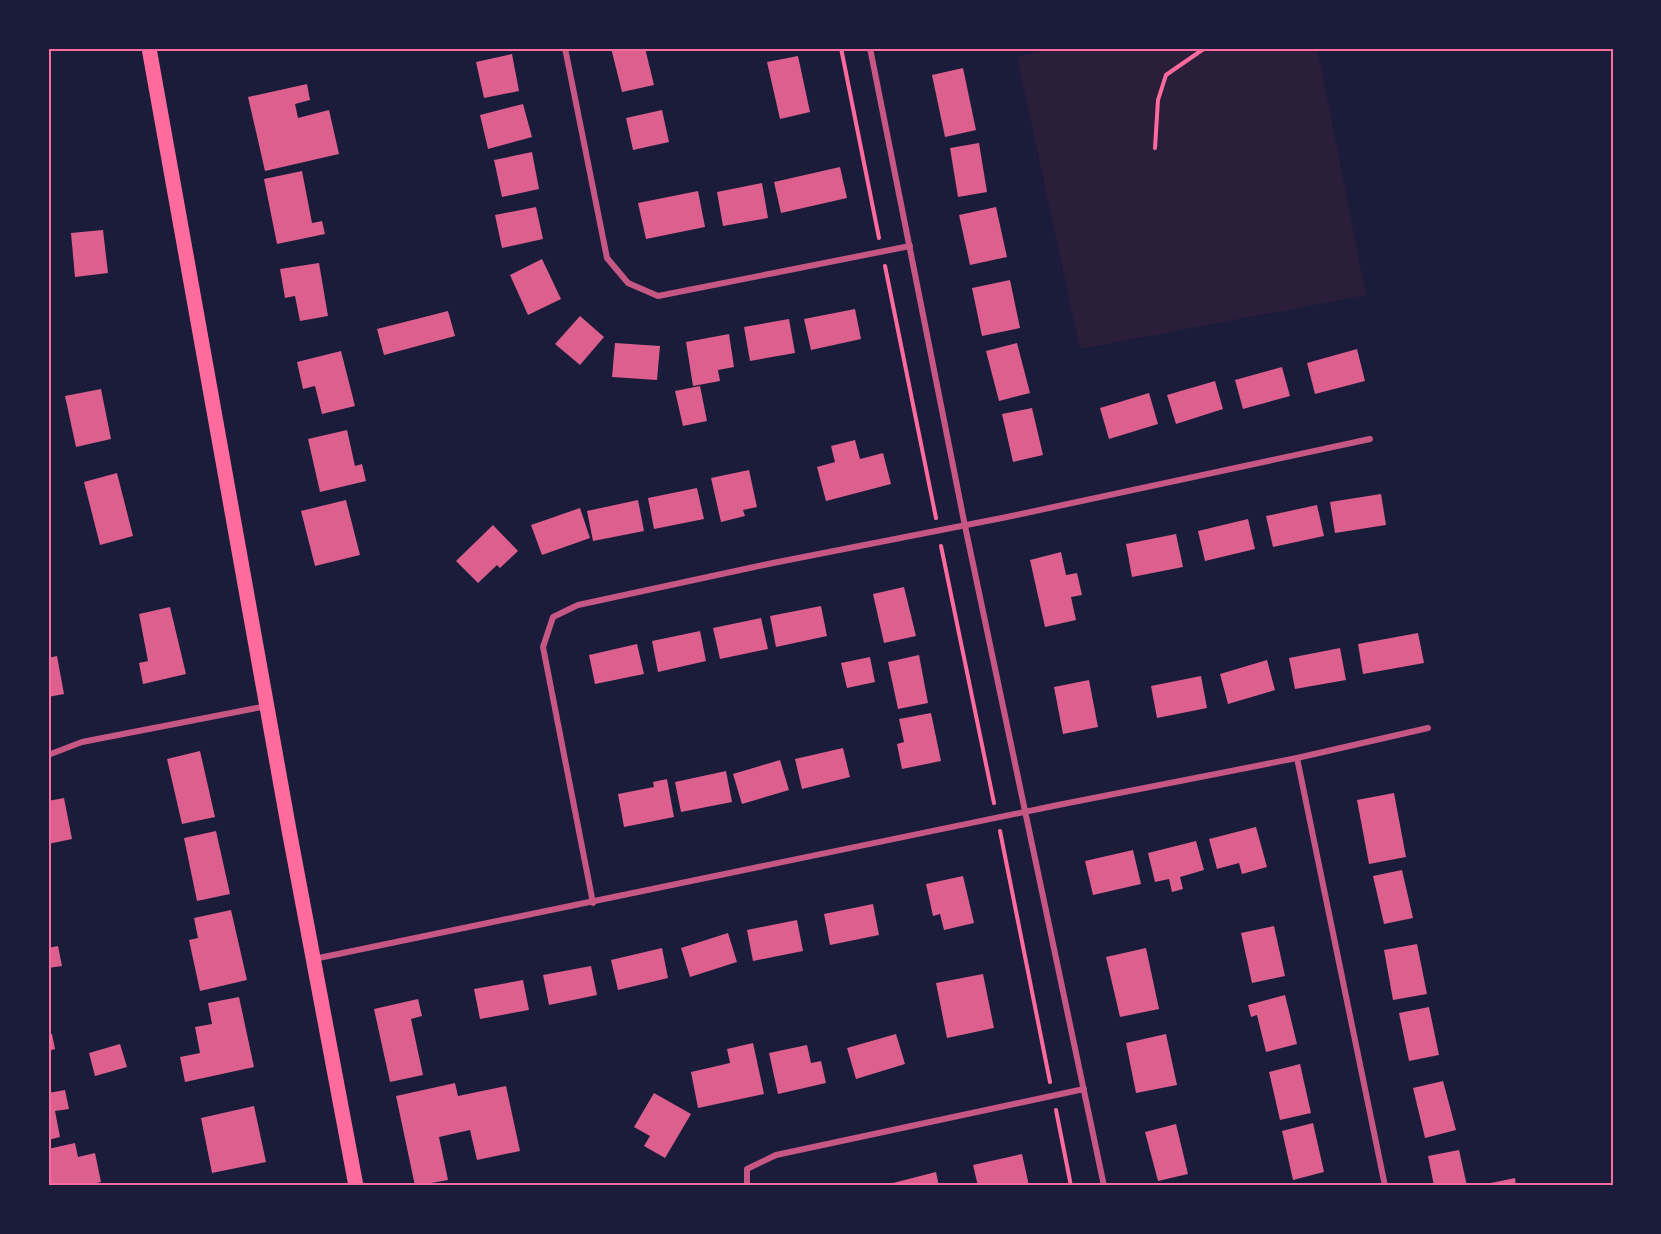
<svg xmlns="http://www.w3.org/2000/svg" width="1661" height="1234" viewBox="0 0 1661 1234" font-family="Inter,sans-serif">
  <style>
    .green { fill: #2a1e3b }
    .building { fill: #dd5f8e }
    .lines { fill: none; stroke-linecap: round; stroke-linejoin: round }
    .path { stroke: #ff6b9d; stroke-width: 4 }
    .minor { stroke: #c65784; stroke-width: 6 }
    .primary { stroke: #ff6b9d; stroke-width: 15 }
    .neatline { fill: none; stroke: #ff6b9d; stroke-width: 2 }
  </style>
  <rect width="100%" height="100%" fill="#1b1b3a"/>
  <polygon class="green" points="1056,48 1317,48 1366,295 1080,349 1017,57"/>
  <g class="building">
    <polygon points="611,48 645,48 654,85 622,92"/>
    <polygon points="512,54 519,91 484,98 476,62"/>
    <polygon points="798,56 810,112 780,119 767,62"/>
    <polygon points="963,68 976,130 945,137 932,75"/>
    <polygon points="307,84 310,100 295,104 298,118 329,110 339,154 265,171 248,97"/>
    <polygon points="523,104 532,137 488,149 480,115"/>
    <polygon points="662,110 669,142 633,150 626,118"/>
    <polygon points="979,143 987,192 958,197 950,148"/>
    <polygon points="532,152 539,189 502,197 494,160"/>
    <polygon points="840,167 847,198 781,213 774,182"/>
    <polygon points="302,171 312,223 322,221 325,234 277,244 264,179"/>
    <polygon points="762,183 768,218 723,226 717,192"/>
    <polygon points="698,191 705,227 646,239 638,203"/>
    <polygon points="536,207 543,239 502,248 495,215"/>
    <polygon points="996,207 1007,257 970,265 959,215"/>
    <polygon points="103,230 108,273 75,277 71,233"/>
    <polygon points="542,259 561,299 528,315 510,275"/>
    <polygon points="319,263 328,316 300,321 295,296 285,298 280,269"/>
    <polygon points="1010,280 1020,328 982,336 972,288"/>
    <polygon points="855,309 861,339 811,350 804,319"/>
    <polygon points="448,311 455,336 384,355 377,329"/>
    <polygon points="580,316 604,337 580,365 555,344"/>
    <polygon points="789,319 795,353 750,361 744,327"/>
    <polygon points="729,334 734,367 718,370 720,381 693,386 686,342"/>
    <polygon points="615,343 660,346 657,380 612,377"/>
    <polygon points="1017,343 1030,393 999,401 986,351"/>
    <polygon points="1357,349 1365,381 1315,394 1307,363"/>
    <polygon points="341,351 355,406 322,414 315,386 303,389 297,362"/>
    <polygon points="1282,367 1290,396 1243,409 1235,380"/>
    <polygon points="1215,381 1223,409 1176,424 1167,395"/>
    <polygon points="700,386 707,421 683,426 675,391"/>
    <polygon points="101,389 111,439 76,447 65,396"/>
    <polygon points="1149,393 1158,424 1109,439 1100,408"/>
    <polygon points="1032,408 1043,455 1013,462 1002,414"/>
    <polygon points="347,430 355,466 362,464 366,481 320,492 308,439"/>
    <polygon points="855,440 860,459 883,453 891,484 826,501 817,467 835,462 831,446"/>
    <polygon points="749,470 757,507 743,510 745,516 721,522 711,478"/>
    <polygon points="117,473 133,536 100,545 84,482"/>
    <polygon points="697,488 704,519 654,529 648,498"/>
    <polygon points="1381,494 1386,525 1335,533 1330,502"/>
    <polygon points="346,500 360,555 315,566 301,511"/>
    <polygon points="638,500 644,531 593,541 587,511"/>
    <polygon points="1317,505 1324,536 1273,547 1266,516"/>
    <polygon points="580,508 590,538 542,555 531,525"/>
    <polygon points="1248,519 1255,549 1205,561 1198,531"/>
    <polygon points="493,525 518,551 500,568 497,565 478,583 456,561"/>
    <polygon points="1176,534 1183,567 1132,577 1126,544"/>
    <polygon points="1061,552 1066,575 1077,573 1082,595 1071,597 1076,620 1045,627 1030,560"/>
    <polygon points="904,587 916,636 884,643 873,594"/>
    <polygon points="821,606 827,636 776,647 770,616"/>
    <polygon points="170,607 186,674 143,684 139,663 148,661 139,614"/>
    <polygon points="761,618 768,649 720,659 713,628"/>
    <polygon points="700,631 706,661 658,672 652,641"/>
    <polygon points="1418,633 1424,663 1363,674 1358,644"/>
    <polygon points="637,644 644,674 595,684 589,655"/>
    <polygon points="1340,648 1346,680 1295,689 1289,658"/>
    <polygon points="919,655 928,703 898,709 888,662"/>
    <polygon points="57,656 64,694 48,697 48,658"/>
    <polygon points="870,657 875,682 847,688 841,663"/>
    <polygon points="1267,660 1275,690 1228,704 1220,674"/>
    <polygon points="1201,676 1207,708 1157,718 1151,686"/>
    <polygon points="1089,680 1098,727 1063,734 1054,687"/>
    <polygon points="931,713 941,761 902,769 897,744 904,742 899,719"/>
    <polygon points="843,748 850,777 802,789 795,759"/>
    <polygon points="200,751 215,817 182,824 167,759"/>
    <polygon points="780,760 789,790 742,804 733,774"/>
    <polygon points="726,771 732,802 681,812 675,782"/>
    <polygon points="667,779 674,817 624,827 618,794 654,787 653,782"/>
    <polygon points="1394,793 1406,857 1369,864 1357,800"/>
    <polygon points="64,798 72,839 48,844 48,801"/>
    <polygon points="1256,827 1267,867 1242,874 1239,863 1217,869 1209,839"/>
    <polygon points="216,831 230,894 197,901 184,838"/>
    <polygon points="1196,841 1204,870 1180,877 1183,889 1172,892 1169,879 1155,882 1148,853"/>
    <polygon points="1133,850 1141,884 1093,895 1085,861"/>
    <polygon points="1402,870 1413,918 1384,924 1373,876"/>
    <polygon points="963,876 974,923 944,930 940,914 933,916 926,884"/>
    <polygon points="873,904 879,935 830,945 824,914"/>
    <polygon points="231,910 247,980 200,991 189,940 198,938 194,918"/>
    <polygon points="797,920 803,951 753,961 747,930"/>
    <polygon points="1274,926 1285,976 1252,983 1241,933"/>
    <polygon points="728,933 737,962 690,977 681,948"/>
    <polygon points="1417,944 1427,994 1393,1000 1384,950"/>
    <polygon points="58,946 62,966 48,968 48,948"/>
    <polygon points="662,948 668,978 618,990 611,960"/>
    <polygon points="1146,948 1159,1009 1120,1017 1106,957"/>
    <polygon points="591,966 597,995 549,1005 543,975"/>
    <polygon points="983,974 994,1028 947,1038 936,983"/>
    <polygon points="523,980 529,1010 480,1019 474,989"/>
    <polygon points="1285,995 1297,1044 1266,1052 1257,1015 1251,1017 1248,1005"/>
    <polygon points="239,997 254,1067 185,1082 180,1057 200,1053 195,1027 212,1024 208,1003"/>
    <polygon points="418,999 422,1016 411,1019 423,1075 390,1082 374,1009"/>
    <polygon points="1429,1007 1439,1055 1409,1061 1399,1013"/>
    <polygon points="48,1034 52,1034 55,1049 48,1051"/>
    <polygon points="896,1034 905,1064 856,1079 847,1048"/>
    <polygon points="1166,1034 1177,1085 1136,1093 1126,1043"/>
    <polygon points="753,1043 764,1094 698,1108 691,1072 730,1063 727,1049"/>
    <polygon points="120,1044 127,1067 95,1076 89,1053"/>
    <polygon points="807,1045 811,1063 821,1061 826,1083 778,1094 769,1053"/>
    <polygon points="1300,1064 1311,1113 1280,1120 1269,1072"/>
    <polygon points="1443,1081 1456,1130 1425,1138 1413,1088"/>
    <polygon points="455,1083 458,1096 506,1086 520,1151 477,1160 470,1130 439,1137 448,1180 415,1186 396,1096"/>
    <polygon points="65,1090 69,1109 55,1111 60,1137 48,1140 48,1093"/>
    <polygon points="654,1093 691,1114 665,1158 644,1146 650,1136 634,1127"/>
    <polygon points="254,1106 266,1162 212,1173 201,1118"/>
    <polygon points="1313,1123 1324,1172 1293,1180 1282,1131"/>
    <polygon points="1176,1124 1188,1174 1158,1181 1145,1132"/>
    <polygon points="75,1143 78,1157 95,1153 101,1182 82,1186 48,1186 48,1149"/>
    <polygon points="1459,1150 1467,1186 1434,1186 1428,1156"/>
    <polygon points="1022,1154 1029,1186 978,1186 973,1165"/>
    <polygon points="936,1172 939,1186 885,1186 885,1185"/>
    <polygon points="1515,1178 1516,1186 1481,1186 1481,1185"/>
  </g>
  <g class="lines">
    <g class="path">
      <polyline points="841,48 879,238"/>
      <polyline points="1155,148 1158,100 1166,75 1205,48"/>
      <polyline points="885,266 936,518"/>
      <polyline points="941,546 994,803"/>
      <polyline points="1000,831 1050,1082"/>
      <polyline points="1056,1110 1071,1186"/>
    </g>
    <g class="minor">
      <polyline points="565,48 607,258 628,283 658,296 910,246"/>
      <polyline points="870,48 965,526 1104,1186"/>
      <polyline points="48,755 82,742 267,706"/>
      <polyline points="1297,758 1385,1186"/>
      <polyline points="593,903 543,647 553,617 578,605 773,563 1007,517 1370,439"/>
      <polyline points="314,959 1058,805 1297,758 1428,728"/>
      <polyline points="747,1186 747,1169 776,1155 1084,1089"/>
    </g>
    <polyline class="primary" points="149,48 289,830 356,1186"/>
  </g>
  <rect width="1661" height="1234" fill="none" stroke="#1b1b3a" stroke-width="99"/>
  <rect x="50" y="50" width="1562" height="1134" class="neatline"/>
</svg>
